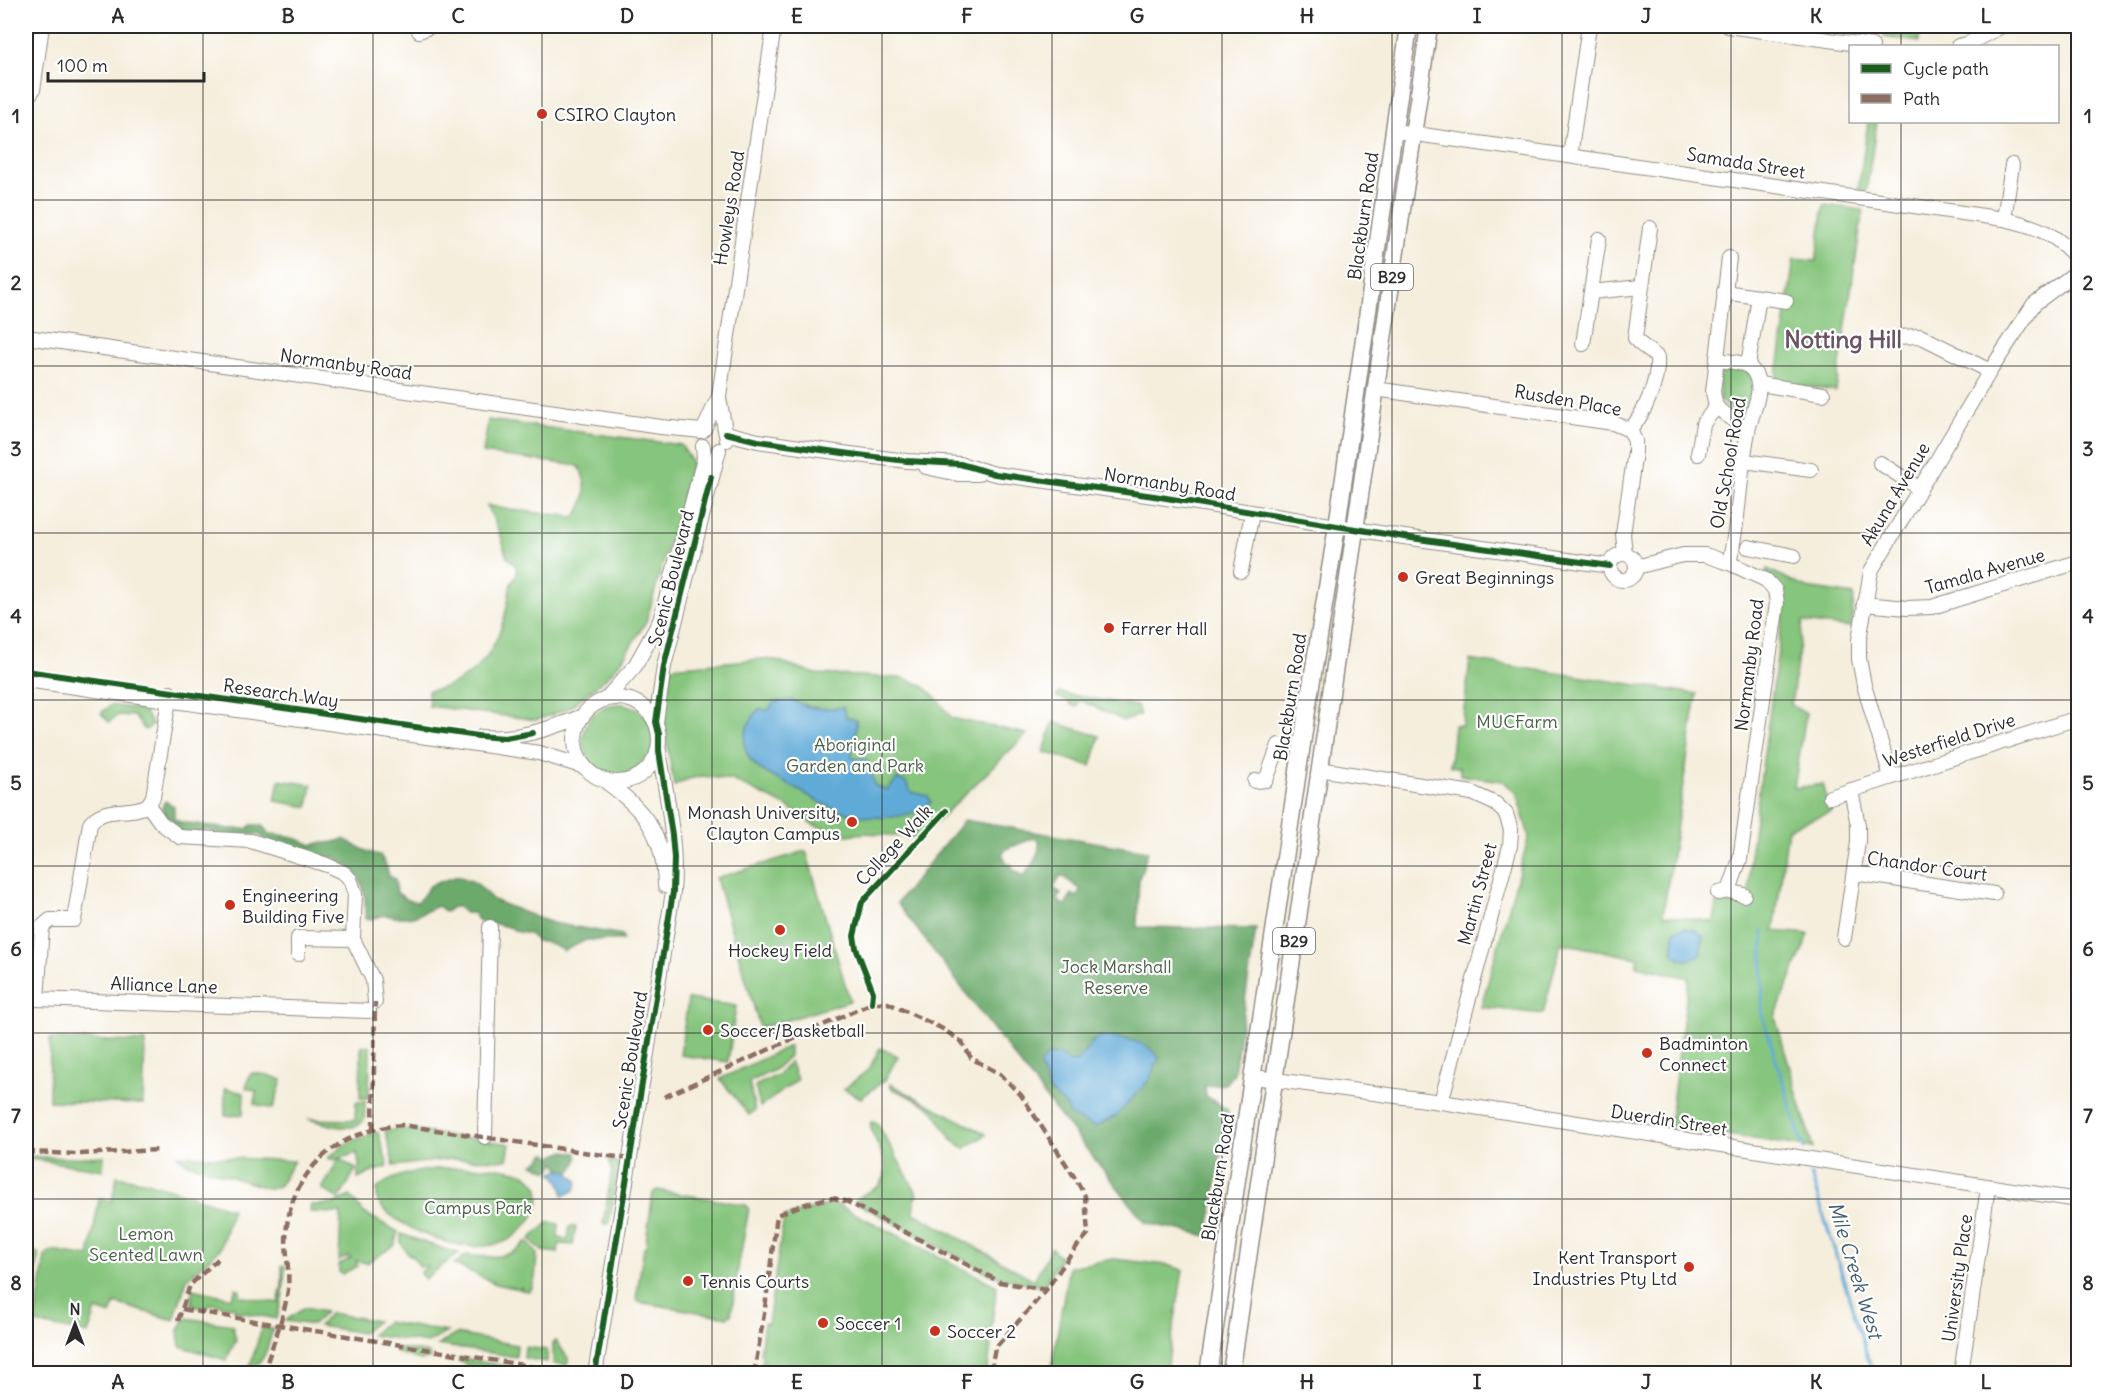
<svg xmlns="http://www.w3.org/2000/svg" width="2104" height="1399" viewBox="0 0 2104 1399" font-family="Delius,sans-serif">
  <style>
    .green { fill: #86c57d; stroke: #587854; stroke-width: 1.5 }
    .forest { fill: #6caa6c; stroke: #4c6a4c; stroke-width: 1.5; fill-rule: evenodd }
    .water { fill: #61aad8; stroke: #466a82; stroke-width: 1.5 }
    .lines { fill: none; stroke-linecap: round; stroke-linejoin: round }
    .stream { stroke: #61aad8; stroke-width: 3 }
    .minor-casing { stroke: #908c84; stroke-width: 16 }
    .major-casing { stroke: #908c84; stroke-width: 19 }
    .minor { stroke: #fff; stroke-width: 14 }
    .major { stroke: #fff; stroke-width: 16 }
    .quiet { stroke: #8d6e63; stroke-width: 4.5; stroke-dasharray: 9 4.5; stroke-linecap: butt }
    .cycleway-casing { stroke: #fff; stroke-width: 10 }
    .cycleway { stroke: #1b5e20; stroke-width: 6 }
    .grid { fill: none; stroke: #2b2b2b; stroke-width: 1.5; stroke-opacity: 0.55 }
    .poi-dot { fill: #c8321e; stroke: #fff; stroke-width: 2 }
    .labels { text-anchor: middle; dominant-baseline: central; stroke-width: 4.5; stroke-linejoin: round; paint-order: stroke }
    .shield { fill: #fff; stroke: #6b6b6b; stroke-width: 1.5 }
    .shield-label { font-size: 16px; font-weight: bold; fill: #2b2b2b }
    .poi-label { font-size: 18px; fill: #2b2b2b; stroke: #fff; text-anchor: start }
    .street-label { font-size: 18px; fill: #2b2b2b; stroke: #fff }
    .park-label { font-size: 18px; fill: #4b6148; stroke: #fff }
    .water-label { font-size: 20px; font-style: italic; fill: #415e70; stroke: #fff }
    .district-label { font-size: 24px; font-weight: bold; fill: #6a5363; stroke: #fff }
    .neatline { fill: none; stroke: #2b2b2b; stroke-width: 2 }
    .grid-label { font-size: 20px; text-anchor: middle; font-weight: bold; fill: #2b2b2b }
  </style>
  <rect width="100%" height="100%" fill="#fff"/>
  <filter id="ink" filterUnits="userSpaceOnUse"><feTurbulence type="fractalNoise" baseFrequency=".0167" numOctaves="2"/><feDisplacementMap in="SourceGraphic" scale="12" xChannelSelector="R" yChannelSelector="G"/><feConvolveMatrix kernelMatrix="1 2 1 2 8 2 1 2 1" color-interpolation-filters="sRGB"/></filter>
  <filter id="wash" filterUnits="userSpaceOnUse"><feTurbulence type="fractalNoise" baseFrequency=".008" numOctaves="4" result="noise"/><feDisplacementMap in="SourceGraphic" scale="24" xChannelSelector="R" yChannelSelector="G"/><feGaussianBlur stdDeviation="1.35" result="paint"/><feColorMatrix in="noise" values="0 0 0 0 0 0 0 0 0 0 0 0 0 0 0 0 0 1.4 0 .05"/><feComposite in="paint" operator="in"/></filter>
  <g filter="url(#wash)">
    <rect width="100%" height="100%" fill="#f5eedd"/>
    <g class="green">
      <polygon points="1885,26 1919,26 1919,42 1884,37"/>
      <polygon points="1868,122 1877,122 1866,192 1858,191"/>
      <polygon points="1824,205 1863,210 1836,391 1776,382 1794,259 1816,261"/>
      <polygon points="1737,367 1753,374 1755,394 1747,421 1719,400 1719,374"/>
      <path d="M488 420 681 445 692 462 646 622 620 663 607 677 570 707 554 714 536 720 429 706 428 691C483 682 504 639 510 588 510 581 517 579 517 572 517 564 511 562 507 557 504 552 504 544 502 539 497 527 492 516 487 505L505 509 575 517C588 500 588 485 579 466L483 453Z"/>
      <polygon points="1767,569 1806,588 1854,595 1851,628 1803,622 1791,705 1806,714 1794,788 1823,784 1831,812 1788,828 1774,931 1809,934 1775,1017 1813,1148 1669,1126 1689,978 1636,966 1638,958 1561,943 1543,1014 1481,1007 1529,836 1516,792 1502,781 1460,775 1460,768 1450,766 1454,725 1462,725 1470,660 1697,694 1663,915 1714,922 1716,903 1749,905 1750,856 1785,599 1772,579 1765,574"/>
      <path d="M761 659 776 660 816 674 903 678C930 685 935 697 952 718L1027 734 920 838 867 833 847 835 814 825 784 805 732 780 703 776 688 779 674 786 665 731 666 699 671 667Z"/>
      <polygon points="1059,693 1137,706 1140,715 1124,721 1080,700 1076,707 1070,704 1070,702 1056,697"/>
      <circle cx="619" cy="740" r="36"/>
      <polygon points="111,705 143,710 153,725 145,730 134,716 118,715 109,722 101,713"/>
      <polygon points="1053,722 1100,736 1091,766 1044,752"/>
      <polygon points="279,780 312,785 308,807 275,801"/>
      <polygon points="806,851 850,1001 760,1028 716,878"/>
      <polygon points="688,999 736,1006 728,1062 680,1055"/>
      <polygon points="50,1039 145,1042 143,1104 49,1101"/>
      <polygon points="361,1046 370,1046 369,1098 360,1098"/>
      <polygon points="789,1046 789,1056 774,1070 749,1082 755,1111 749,1115 720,1079"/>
      <polygon points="880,1048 898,1056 885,1080 861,1098 844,1089 869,1069"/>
      <polygon points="790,1061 797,1080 760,1107 755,1086 778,1075"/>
      <polygon points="252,1073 268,1075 282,1080 273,1109 254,1104 256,1091 246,1088 249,1076"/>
      <path d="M890 1084 986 1134V1135L965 1148C943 1138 945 1121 930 1108 920 1100 903 1094 891 1088Z"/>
      <polygon points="225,1088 244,1093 243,1115 225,1116"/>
      <path d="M356 1102H365C364 1108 366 1117 363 1121 354 1135 321 1122 308 1119L355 1120Z"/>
      <path d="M871 1122 877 1123 918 1195 915 1200 914 1213 1034 1280 1051 1248 1061 1257 1045 1284 1038 1286 992 1275 855 1202C862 1190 877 1193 883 1180 893 1159 867 1134 871 1122Z"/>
      <polygon points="403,1129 510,1144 507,1160 451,1159 394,1166 385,1131"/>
      <polygon points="378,1132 388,1167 372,1172 358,1179 359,1163 357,1153 334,1160 328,1158 347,1143"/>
      <polygon points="177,1155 293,1161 294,1161 279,1186 269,1189 185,1162"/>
      <polygon points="26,1156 66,1158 104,1156 103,1170 26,1158"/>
      <polygon points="339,1159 356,1169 339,1199 322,1189"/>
      <polygon points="609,1160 619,1163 609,1224 603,1224 612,1171"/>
      <path d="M490 1167C502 1169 516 1169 526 1175 558 1195 524 1238 498 1244 472 1250 445 1244 421 1233 406 1226 385 1215 377 1200V1189C398 1167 460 1167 490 1167Z"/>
      <polygon points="117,1176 147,1182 232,1209 220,1249 187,1279 174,1320 115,1303 111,1315 96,1310 88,1334 35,1323 45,1256 52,1251 89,1257 99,1199 112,1201"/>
      <polygon points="657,1190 746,1205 749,1208 740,1258 738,1260 739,1263 731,1315 728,1317 638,1302 636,1299 644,1247 647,1245 646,1242 653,1193"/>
      <polygon points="350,1196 364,1213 398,1232 395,1245 367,1263 356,1261 358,1266 342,1274 339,1272 339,1265 351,1258 348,1256 339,1261 341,1213 310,1212 311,1205 333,1204"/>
      <polygon points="834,1203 997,1286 989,1344 991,1345 987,1373 760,1373 763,1355 760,1354 764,1323 768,1323 784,1217"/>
      <polygon points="549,1222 559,1224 558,1238 568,1239 570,1226 576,1227 573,1245 559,1244 558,1253 542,1251 530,1239"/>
      <path d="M401 1234C418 1240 441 1249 459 1253L425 1279 420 1273 428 1266 420 1267 411 1254 409 1255 401 1243Z"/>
      <path d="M525 1242H528L537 1254 535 1278 531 1290 529 1291 521 1290V1287L519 1289 496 1284 454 1264 466 1255C485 1258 514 1259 525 1242Z"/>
      <polygon points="26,1251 39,1253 26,1330"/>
      <polygon points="1114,1259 1167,1265 1183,1270 1166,1373 1080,1373 1051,1369 1069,1267"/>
      <polygon points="282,1266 285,1266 283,1294 277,1319 235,1311 234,1307 211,1304 206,1309 192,1306 192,1289 232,1298 236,1288 240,1290 240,1296 278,1303 282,1286"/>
      <polygon points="304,1308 325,1312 313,1325 285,1321"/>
      <polygon points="330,1313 377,1321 362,1333 319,1326"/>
      <polygon points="185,1318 232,1325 236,1340 226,1360 180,1346 178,1332"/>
      <polygon points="386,1322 447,1332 428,1343 371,1335"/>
      <path d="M262 1327 273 1329C269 1340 265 1368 250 1366Z"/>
      <polygon points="456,1334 517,1345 516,1357 438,1345"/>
      <polygon points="556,1341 568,1358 568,1363 566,1365 553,1364 553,1342"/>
      <polygon points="525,1347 547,1350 547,1362 524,1358"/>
      <polygon points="396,1348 429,1353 430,1359 420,1360 395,1352"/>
      <polygon points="459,1358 460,1358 518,1368 516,1373 483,1373 459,1361"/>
    </g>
    <g class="forest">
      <path d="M165 801 174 806V819L181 822 229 829H248L251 825H261L270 834 289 836 313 845C325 840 330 846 343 839 355 844 367 854 380 855L386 865 389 876 395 879 397 893 408 900 418 902 431 885 458 876 476 883 493 900 533 916 553 923 622 935 623 940H586L564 951 549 943 537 941 529 934 515 931 512 928 492 923 488 924 479 921 473 913H465L458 907H452L446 912 438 906 413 917H395L385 915 371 919 365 918C366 900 365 880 350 868 345 864 339 861 334 857L328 859 315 857 309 848 303 850 291 845 272 844 258 834 250 835 218 834 208 830 194 833H181L166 817 162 807Z"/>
      <path d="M964 820 1148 851 1139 879 1137 927 1256 929 1234 1073 1225 1084 1205 1086 1206 1096 1228 1110 1208 1236 1146 1223 1052 1106 897 903ZM1034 838 1039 841C1041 852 1031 870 1022 876L1013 869 1011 864 1008 865 1002 855 1006 849ZM1061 875 1081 890 1076 897 1072 894 1064 906 1057 899 1061 893 1053 888ZM1093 1041 1130 1099 1116 1116 1095 1127 1071 1116 1066 1106 1061 1056 1069 1062 1078 1061Z"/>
      <path d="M565 1151 577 1153C579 1162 574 1168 568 1174L564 1173 555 1162 551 1170 547 1171 533 1164 540 1160 545 1153 549 1154 552 1157Z"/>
    </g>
    <g class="water">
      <path d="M792 700C809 709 824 710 843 707L846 717 856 720C858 733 852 744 852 758L867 760 875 786 887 790 897 779 906 782 911 792 928 796 931 803C906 822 867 820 838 810 820 804 805 793 789 785 772 776 749 768 745 747 742 732 750 720 759 709L769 710 774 702Z"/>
      <path d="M1685 928 1696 930 1703 936 1700 954C1689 962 1680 962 1672 951L1675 930Z"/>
      <path d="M1101 1036C1123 1040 1146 1038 1159 1058L1149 1080 1116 1116 1095 1127 1071 1116 1066 1106 1049 1090 1039 1064 1049 1055 1061 1056 1069 1062 1078 1061 1093 1041Z"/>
      <path d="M560 1169 569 1172 578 1182 575 1190 565 1195H563C563 1185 559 1179 552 1173Z"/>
    </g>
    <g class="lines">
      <g class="stream">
        <polyline points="1763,930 1762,1015 1804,1149"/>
        <polyline points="1811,1175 1873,1374"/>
      </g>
    </g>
  </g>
  <g filter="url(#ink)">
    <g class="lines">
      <defs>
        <g id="minor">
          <polyline points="1728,26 1872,46"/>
          <polyline points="419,31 431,26"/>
          <polyline points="1958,46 1967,44 2002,26"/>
          <polyline points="26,99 33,90 42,26"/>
          <path d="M1395 131 2004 219C2035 226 2059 234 2078 261"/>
          <polyline points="1570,156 1589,26"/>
          <polyline points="2004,219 2012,165"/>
          <polyline points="1591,292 1641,287"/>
          <polyline points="1724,292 1786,301"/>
          <polyline points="26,337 661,427 702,431"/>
          <polyline points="1898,337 1920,336 1990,371"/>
          <polyline points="1583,344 1599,239"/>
          <path d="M1719 360C1731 362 1749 361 1755 374 1764 390 1753 410 1749 427 1739 471 1740 519 1729 563"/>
          <polyline points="1748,365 1759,297"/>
          <polyline points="1759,384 1823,394"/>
          <polyline points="1375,389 1613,423 1630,430 1635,441 1635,452 1623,534 1625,554"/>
          <polyline points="719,398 727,440"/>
          <polyline points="1716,407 1748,431"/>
          <polyline points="704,429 719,396 774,26"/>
          <path d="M1630 430C1645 413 1659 380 1657 357L1639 343 1635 338 1650 228"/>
          <polyline points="726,433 758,441 850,454 907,461 960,464 995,474 1154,496 1404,537 1610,566"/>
          <polyline points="1698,454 1703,424 1716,407 1713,392 1729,258"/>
          <polyline points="1744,461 1811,470"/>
          <polyline points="1880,463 1920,489"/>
          <polyline points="926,467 958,474 978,474"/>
          <polyline points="1748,547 1794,556"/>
          <circle cx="1623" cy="567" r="13"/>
          <polyline points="1636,567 1683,555 1705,555 1729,563 1766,580 1775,590 1777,603 1740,859 1729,891"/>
          <polyline points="1241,571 1252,513"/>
          <polyline points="1864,604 1907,608 1932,607 2078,562"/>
          <polyline points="26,680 539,753 585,767"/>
          <circle cx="617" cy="740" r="42"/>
          <polyline points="605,700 635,666 660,621 704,459 703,446"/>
          <polyline points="656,722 664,666 719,450"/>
          <path d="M481 737C517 740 550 729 583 716"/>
          <polyline points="1319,769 1472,793 1496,804 1506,814 1511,830 1510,846 1441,1102"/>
          <polyline points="1891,777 1864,685 1859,659 1859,640 1871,571 1990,371 2034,304 2078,271"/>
          <path d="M605 781C645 810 664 834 665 886"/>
          <polyline points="1255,781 1266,780 1279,745"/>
          <polyline points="1830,797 2078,718"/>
          <path d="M148 805C129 816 104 804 90 824L74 920H50L42 927 37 999 369 1011"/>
          <polyline points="148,805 161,823 180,837 251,841 327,865 344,873 350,879 355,894 353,939 373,980 375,1002"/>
          <polyline points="148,805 153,797 170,693"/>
          <polyline points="1854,873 1994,894"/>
          <polyline points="1718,893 1729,891 1744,895"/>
          <polyline points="1844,938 1858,842 1858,825 1851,790"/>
          <polyline points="298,954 298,938 353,939"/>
          <polyline points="1254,1077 1441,1102 2078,1200"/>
          <polyline points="485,1137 490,927"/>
          <path d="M595 1374 673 892C677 845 667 797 659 751"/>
          <polyline points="1961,1374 1988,1187"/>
        </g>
        <g id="major">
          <polyline points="1208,1374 1308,704 1337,526 1409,26"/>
          <polyline points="1231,1374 1429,26"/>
        </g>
      </defs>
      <use href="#minor" class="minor-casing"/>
      <use href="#major" class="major-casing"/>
      <use href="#minor" class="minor"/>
      <use href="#major" class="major"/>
      <g class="quiet">
        <polyline points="664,1097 872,1003 888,1003 941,1028 962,1042 971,1058 1000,1074 1021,1095 1077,1181 1085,1196 1088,1234 1073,1251 1046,1290 995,1348 990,1374"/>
        <polyline points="373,1129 375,1002"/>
        <polyline points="26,1152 78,1154 160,1150"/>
        <polyline points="182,1309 571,1373"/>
        <polyline points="178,1321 190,1285 218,1259"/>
        <path d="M263 1374C272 1346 284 1318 288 1290 290 1268 284 1247 287 1225 296 1164 343 1130 402 1125L630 1159"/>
        <polyline points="754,1374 765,1308 777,1215 802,1205 824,1199 833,1198 848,1202 1000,1282 1046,1290"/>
      </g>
      <defs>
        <g id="cycleway">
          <polyline points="726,433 758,441 850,454 907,461 960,464 995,474 1154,496 1404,537 1610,566"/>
          <polyline points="26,671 478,736 505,738 533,733"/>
          <polyline points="872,1003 873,992 856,948 854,936 862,902 946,811"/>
          <polyline points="595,1374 673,892 674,858 672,835 659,751 659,734 656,722 664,666 711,477"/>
        </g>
      </defs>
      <use href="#cycleway" class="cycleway-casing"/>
      <use href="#cycleway" class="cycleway"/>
    </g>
  </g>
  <path class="grid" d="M203 26V1374M373 26V1374M542 26V1374M712 26V1374M882 26V1374M1052 26V1374M1222 26V1374M1392 26V1374M1562 26V1374M1731 26V1374M1901 26V46M1901 122V1374M26 200H2078M26 366H2078M26 533H2078M26 700H2078M26 866H2078M26 1033H2078M26 1199H2078"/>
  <g class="poi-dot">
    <circle cx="542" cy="114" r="6"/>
    <circle cx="1403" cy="577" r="6"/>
    <circle cx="1109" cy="628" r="6"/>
    <circle cx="852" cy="822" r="6"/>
    <circle cx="230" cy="905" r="6"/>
    <circle cx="780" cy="930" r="6"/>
    <circle cx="708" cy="1030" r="6"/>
    <circle cx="1647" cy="1053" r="6"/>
    <circle cx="1689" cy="1267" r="6"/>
    <circle cx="688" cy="1281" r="6"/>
    <circle cx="823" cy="1323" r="6"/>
    <circle cx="935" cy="1331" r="6"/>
  </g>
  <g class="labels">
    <g class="shield">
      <rect x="1371" y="264" width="42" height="26" rx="4.5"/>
      <rect x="1273" y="928" width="42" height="26" rx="4.5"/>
    </g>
    <g class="shield-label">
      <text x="1392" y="277">B29</text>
      <text x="1294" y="941">B29</text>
    </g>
    <g class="poi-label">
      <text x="554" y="114">CSIRO Clayton</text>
      <text x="1415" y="577">Great Beginnings</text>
      <text x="1121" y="628">Farrer Hall</text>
      <text x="840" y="812" text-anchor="end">Monash University,<tspan x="840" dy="21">Clayton Campus</tspan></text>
      <text x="242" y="895">Engineering<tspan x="242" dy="21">Building Five</tspan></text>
      <text x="780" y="950" text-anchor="middle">Hockey Field</text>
      <text x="720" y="1030">Soccer/Basketball</text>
      <text x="1659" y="1043">Badminton<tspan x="1659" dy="21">Connect</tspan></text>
      <text x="1677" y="1257" text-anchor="end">Kent Transport<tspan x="1677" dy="21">Industries Pty Ltd</tspan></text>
      <text x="700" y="1281">Tennis Courts</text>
      <text x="835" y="1323">Soccer 1</text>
      <text x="947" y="1331">Soccer 2</text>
    </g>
    <g class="street-label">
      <text transform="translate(1746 163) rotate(9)">Samada Street</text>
      <text transform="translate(729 208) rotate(-81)">Howleys Road</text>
      <text transform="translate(1363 216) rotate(-82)">Blackburn Road</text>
      <text transform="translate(346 364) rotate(8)">Normanby Road</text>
      <text transform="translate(1568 400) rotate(10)">Rusden Place</text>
      <text transform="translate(1728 463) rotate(-80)">Old School Road</text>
      <text transform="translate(1170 484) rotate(9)">Normanby Road</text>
      <text transform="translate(1895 494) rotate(-59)">Akuna Avenue</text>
      <text transform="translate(1985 571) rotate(-16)">Tamala Avenue</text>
      <text transform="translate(671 578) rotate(-76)">Scenic Boulevard</text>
      <text transform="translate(1749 665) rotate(-83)">Normanby Road</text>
      <text transform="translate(281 693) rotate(8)">Research Way</text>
      <text transform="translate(1290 697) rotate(-81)">Blackburn Road</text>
      <text transform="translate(1949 740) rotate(-18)">Westerfield Drive</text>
      <text transform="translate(894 845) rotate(-47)">College Walk</text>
      <text transform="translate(1927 866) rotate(8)">Chandor Court</text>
      <text transform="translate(1477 894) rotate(-75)">Martin Street</text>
      <text transform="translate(164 985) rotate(2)">Alliance Lane</text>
      <text transform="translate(630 1060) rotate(-81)">Scenic Boulevard</text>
      <text transform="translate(1669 1120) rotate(9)">Duerdin Street</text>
      <text transform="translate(1218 1177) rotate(-81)">Blackburn Road</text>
      <text transform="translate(1957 1278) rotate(-82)">University Place</text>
    </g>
    <g class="park-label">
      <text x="1517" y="721">MUCFarm</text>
      <text x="855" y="744">Aboriginal<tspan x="855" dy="21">Garden and Park</tspan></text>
      <text x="1116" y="966">Jock Marshall<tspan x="1116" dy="21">Reserve</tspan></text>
      <text x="478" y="1207">Campus Park</text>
      <text x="146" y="1233">Lemon<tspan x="146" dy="21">Scented Lawn</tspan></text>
    </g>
    <g class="water-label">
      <text transform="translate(1856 1270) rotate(73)">Mile Creek West</text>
    </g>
    <g class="district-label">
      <text x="1843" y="339">Notting Hill</text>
    </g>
  </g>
  <rect width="2104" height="1399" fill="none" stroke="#fff" stroke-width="66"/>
  <rect x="1849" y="45" width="210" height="78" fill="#ffffff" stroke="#aaaaaa" stroke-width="1.5"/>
  <rect x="1861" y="64" width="30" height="9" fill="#1b5e20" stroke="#aaaaaa" stroke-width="1.5"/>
  <text x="1903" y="75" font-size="18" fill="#2b2b2b">Cycle path</text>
  <rect x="1861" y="94" width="30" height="9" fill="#8d6e63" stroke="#aaaaaa" stroke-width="1.5"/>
  <text x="1903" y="105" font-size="18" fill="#2b2b2b">Path</text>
  <g transform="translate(75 1324)" stroke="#ffffff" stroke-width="4.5" paint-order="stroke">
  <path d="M0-4.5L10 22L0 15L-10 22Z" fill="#2b2b2b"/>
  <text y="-9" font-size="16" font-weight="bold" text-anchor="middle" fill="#2b2b2b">N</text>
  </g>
  <path d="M48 72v9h156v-9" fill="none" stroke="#2b2b2b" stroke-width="3"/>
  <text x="57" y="72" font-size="18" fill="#2b2b2b" stroke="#ffffff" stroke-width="4.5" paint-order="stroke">100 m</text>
  <rect x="33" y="33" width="2038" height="1333" class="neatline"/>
  <g class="grid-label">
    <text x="118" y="23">A</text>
    <text x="288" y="23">B</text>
    <text x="458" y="23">C</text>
    <text x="627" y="23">D</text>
    <text x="797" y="23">E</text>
    <text x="967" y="23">F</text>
    <text x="1137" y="23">G</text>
    <text x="1307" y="23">H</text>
    <text x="1477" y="23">I</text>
    <text x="1646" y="23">J</text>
    <text x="1816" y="23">K</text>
    <text x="1986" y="23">L</text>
    <text x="16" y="123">1</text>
    <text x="2088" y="123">1</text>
    <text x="16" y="290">2</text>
    <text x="2088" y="290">2</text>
    <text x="16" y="456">3</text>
    <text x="2088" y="456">3</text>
    <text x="16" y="623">4</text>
    <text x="2088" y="623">4</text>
    <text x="16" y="790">5</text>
    <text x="2088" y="790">5</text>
    <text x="16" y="956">6</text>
    <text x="2088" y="956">6</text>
    <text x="16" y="1123">7</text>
    <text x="2088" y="1123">7</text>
    <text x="16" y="1290">8</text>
    <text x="2088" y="1290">8</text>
    <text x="118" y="1389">A</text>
    <text x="288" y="1389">B</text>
    <text x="458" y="1389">C</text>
    <text x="627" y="1389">D</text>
    <text x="797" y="1389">E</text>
    <text x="967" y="1389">F</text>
    <text x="1137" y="1389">G</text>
    <text x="1307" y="1389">H</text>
    <text x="1477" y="1389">I</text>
    <text x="1646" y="1389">J</text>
    <text x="1816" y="1389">K</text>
    <text x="1986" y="1389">L</text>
  </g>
</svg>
